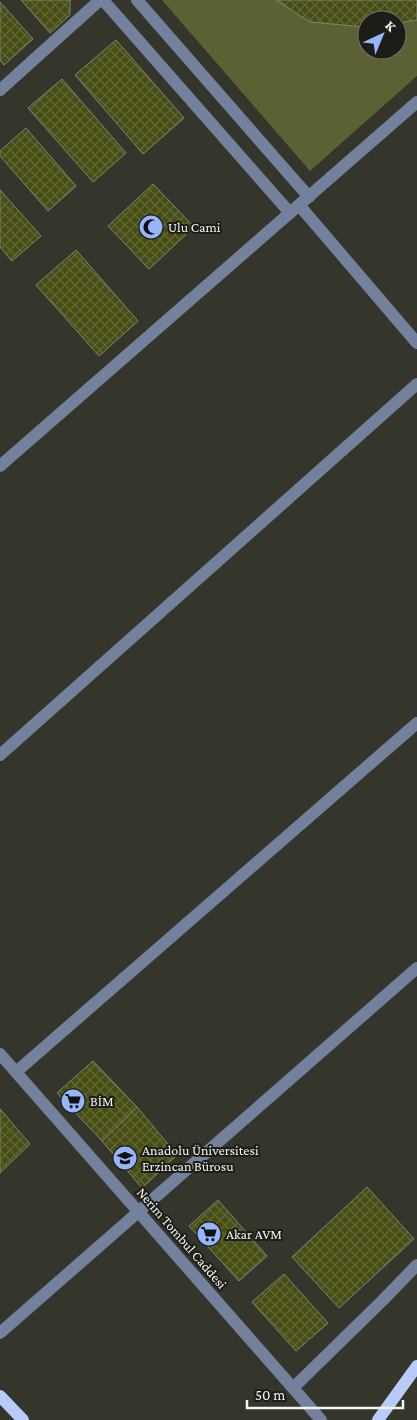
<svg xmlns="http://www.w3.org/2000/svg" width="417" height="1420" viewBox="0 0 417 1420" font-family="'Crimson Pro',serif">
  <style>
    .pitch { fill: #5b6132; fill-rule: evenodd }
    .building { fill: url(#building-cross-hatch); stroke: #7f8276 }
    .lines { fill: none; stroke-linecap: round; stroke-linejoin: round }
    .minor { stroke: #74819c; stroke-width: 12 }
    .major { stroke: #b7ccf9; stroke-width: 12 }
    .labels { text-anchor: middle; dominant-baseline: central; stroke-width: 4; stroke-linejoin: round; paint-order: stroke }
    .poi-label { font-size: 14px; fill: #f2f4ed; stroke: #1c1d18; text-anchor: start }
    .street-label { font-size: 14px; fill: #f2f4ed; stroke: #1c1d18 }
  </style>
  <defs>
    <pattern id="building-cross-hatch" width="8" height="8" patternUnits="userSpaceOnUse" patternTransform="scale(1.25)"><rect width="8" height="8" fill="#474d13"/><path d="M0 0l8 8M0 8l8-8" fill="none" stroke="#626736"/></pattern>
  </defs>
  <rect width="100%" height="100%" fill="#34362b"/>
  <path class="pitch" d="M162 0H417V76L310 171ZM367 20H397V50H367Z"/>
  <g class="building">
    <polygon points="21,0 70,0 70,15 50,33"/>
    <polygon points="276,0 417,0 417,20 397,23 397,20 367,20 367,27 365,27 310,22"/>
    <polygon points="0,2 33,39 4,65 0,60"/>
    <polygon points="116,40 184,118 143,154 75,75"/>
    <polygon points="62,79 126,153 93,182 28,108"/>
    <polygon points="26,128 76,186 48,211 0,156 0,151"/>
    <polygon points="153,184 194,227 149,269 108,226"/>
    <polygon points="0,190 41,236 12,261 0,247"/>
    <polygon points="76,250 138,321 99,356 36,285"/>
    <polygon points="93,1061 137,1107 102,1141 57,1093"/>
    <polygon points="137,1107 177,1155 142,1188 102,1141"/>
    <polygon points="0,1109 30,1144 0,1173"/>
    <polygon points="367,1187 414,1239 339,1308 292,1257"/>
    <polygon points="218,1200 267,1256 239,1281 189,1226"/>
    <polygon points="284,1274 328,1323 296,1351 252,1302"/>
  </g>
  <g class="lines">
    <g class="minor">
      <polyline points="103,0 290,213"/>
      <polyline points="137,0 309,197"/>
      <polyline points="0,90 100,0"/>
      <polyline points="299,205 417,343"/>
      <polyline points="0,466 417,102"/>
      <polyline points="0,755 417,384"/>
      <polyline points="0,1054 321,1420"/>
      <polyline points="16,1072 417,723"/>
      <polyline points="0,1333 417,968"/>
      <polyline points="293,1388 382,1301 417,1265"/>
    </g>
    <g class="major">
      <polyline points="0,1396 23,1420"/>
      <polyline points="378,1420 417,1366"/>
    </g>
  </g>
  <defs>
    <symbol id="mosque-disc" viewBox="-11 -11 22 22"><circle r="9.5" fill="#95b6fd" stroke="#1c1d18"/><path d="M3.5-4.9A6 6 0 1 0 3.5 4.9A5 5 0 1 1 3.5-4.9Z" fill="#111"/></symbol>
    <symbol id="supermarket-disc" viewBox="-11 -11 22 22"><circle r="9.5" fill="#95b6fd" stroke="#1c1d18"/><path d="M-6-5.5h2.5l.6 2H6L4.5 2H-2.5L-4.4-4H-6ZM-1.5 3.2a1.3 1.3 0 1 0 .1 0ZM3 3.2a1.3 1.3 0 1 0 .1 0Z" fill="#111"/></symbol>
    <symbol id="university-disc" viewBox="-11 -11 22 22"><circle r="9.5" fill="#95b6fd" stroke="#1c1d18"/><path d="M0-5L7-2L0 1L-7-2ZM-4 1L0 2.5L4 1V4Q0 6-4 4Z" fill="#111"/></symbol>
  </defs>
  <g fill-rule="evenodd">
    <use href="#mosque-disc" x="137" y="213" width="28" height="28"/>
    <use href="#supermarket-disc" x="59" y="1087" width="28" height="28"/>
    <use href="#university-disc" x="111" y="1144" width="28" height="28"/>
    <use href="#supermarket-disc" x="195" y="1220" width="28" height="28"/>
  </g>
  <g class="labels">
    <g class="poi-label">
      <text x="168" y="227">Ulu Cami</text>
      <text x="90" y="1101">BİM</text>
      <text x="142" y="1150">Anadolu Üniversitesi<tspan x="142" dy="16">Erzincan Bürosu</tspan></text>
      <text x="226" y="1234">Akar AVM</text>
    </g>
    <g class="street-label">
      <text transform="translate(182 1238) rotate(49)">Nerim Tombul Caddesi</text>
    </g>
  </g>
  <g transform="translate(382 35) rotate(44)"><circle r="24" fill="#1c1d18" stroke="#72736d"/>
  <path d="M0-4L9 19L0 12L-9 19Z" fill="#95b6fd"/>
  <text y="-8" font-size="14" font-weight="bold" text-anchor="middle" fill="#f2f4ed">K</text>
  </g>
  <path d="M247 1400v8h156v-8" fill="none" stroke="#f2f4ed" stroke-width="2.5"/>
  <text x="255" y="1400" font-size="15" fill="#f2f4ed" stroke="#1c1d18" stroke-width="4" paint-order="stroke">50 m</text>
</svg>
